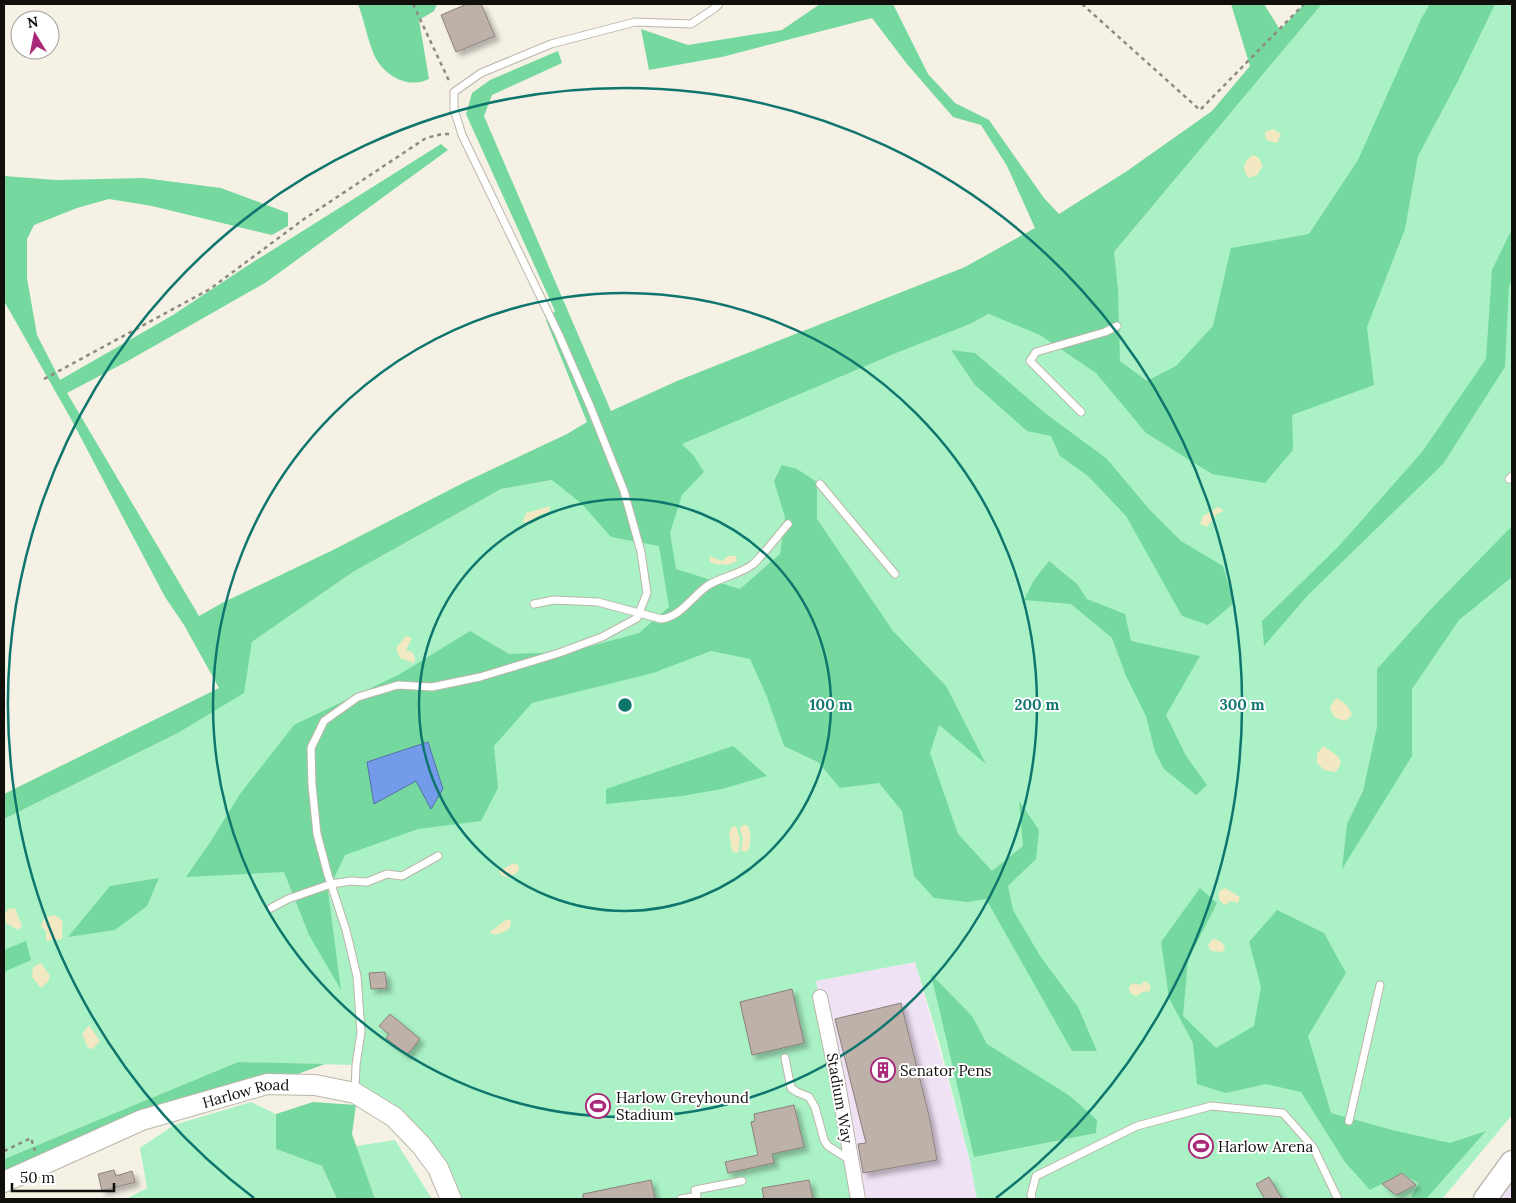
<svg xmlns="http://www.w3.org/2000/svg" width="1516" height="1203" viewBox="0 0 1516 1203" font-family="Lora,serif">
  <style>
    .industrial { fill: #f0e2f5 }
    .green { fill: #aaf2c5 }
    .forest { fill: #75d89e }
    .sand { fill: #f2e8c2 }
    .water { fill: #749aea; stroke: #5670a7 }
    .building { fill: #bdb1aa; stroke: #8c817b; filter: url(#shadow) }
    .lines { fill: none; stroke-linecap: round; stroke-linejoin: round }
    .lane-casing { stroke: #bbb6ab; stroke-width: 9 }
    .street-casing { stroke: #bbb6ab; stroke-width: 16 }
    .secondary-casing { stroke: #bbb6ab; stroke-width: 22 }
    .primary-casing { stroke: #bbb6ab; stroke-width: 25 }
    .path { stroke: #8e8a82; stroke-width: 2.5; stroke-dasharray: 4 4; stroke-linecap: butt }
    .lane { stroke: #fff; stroke-width: 7 }
    .street { stroke: #fff; stroke-width: 14 }
    .secondary { stroke: #fff; stroke-width: 20 }
    .primary { stroke: #fff; stroke-width: 22 }
    .ring { fill: none; stroke: #0f766e; stroke-width: 2.5 }
    .labels { text-anchor: middle; dominant-baseline: central; stroke-width: 4; stroke-linejoin: round; paint-order: stroke }
    .poi-label { font-size: 15px; fill: #110f0b; stroke: #fff; text-anchor: start }
    .street-label { font-size: 15px; fill: #110f0b; stroke: #fff }
    .centre { fill: #0f766e; stroke: #fff; stroke-width: 2.5 }
    .ring-label { font-size: 15px; text-anchor: middle; font-weight: bold; fill: #0f766e; stroke: #fff; stroke-width: 4; stroke-linejoin: round; paint-order: stroke }
  </style>
  <defs>
    <filter id="shadow"><feDropShadow dx="4.5" dy="4.5" stdDeviation="2.5" flood-color="#0004"/></filter>
  </defs>
  <rect width="100%" height="100%" fill="#f6f1e5"/>
  <g class="industrial">
    <polygon points="915,962 970,1161 977,1199 858,1199 816,981"/>
    <polygon points="1512,1173 1512,1199 1493,1199"/>
  </g>
  <g class="green">
    <polygon points="1322,4 1512,4 1512,1115 1442,1199 977,1199 970,1161 938,1038 915,962 816,981 835,1072 858,1199 451,1199 438,1168 355,1093 356,1065 238,1062 4,1159 4,819 178,733 243,693 252,642 353,572 501,489 552,480 970,324 1114,252"/>
    <polygon points="251,1102 276,1114 276,1149 322,1166 337,1199 126,1199 147,1188 140,1148 174,1125"/>
    <polygon points="395,1140 432,1199 375,1199 356,1146"/>
  </g>
  <g class="forest">
    <path d="M358 4H437L434 11 419 20 429 79C407 90 381 74 373 52 367 37 364 20 358 4Z"/>
    <polygon points="820,4 893,4 928,74 955,103 989,120 1044,198 1059,214 1127,171 1212,111 1250,66 1231,4 1264,4 1280,30 1304,4 1322,4 1114,252 1118,289 1120,361 1147,381 1176,366 1213,326 1231,248 1309,234 1358,160 1421,19 1430,4 1495,4 1459,79 1418,156 1405,229 1367,327 1374,385 1292,415 1293,450 1265,483 1212,474 1146,433 1096,373 1040,335 989,314 970,324 896,353 682,444 694,456 704,472 682,495 670,533 676,569 740,589 780,554 785,517 774,481 782,465 797,469 817,482 817,519 893,631 946,686 986,764 939,725 930,753 958,834 992,871 1023,846 1019,801 1039,830 1036,859 1008,886 1013,910 1040,956 1078,1007 1097,1051 1072,1051 986,899 967,902 934,898 914,876 902,811 879,783 840,788 818,762 784,746 767,697 750,659 711,651 653,673 532,703 494,746 498,788 481,821 418,829 345,855 328,891 341,990 309,935 284,872 186,877 211,841 240,794 294,725 400,674 470,631 509,654 569,652 639,633 669,607 659,546 611,537 582,504 552,480 501,489 353,572 252,642 244,693 178,733 4,819 4,794 219,688 184,625 165,597 71,419 4,301 4,176 56,180 144,178 221,188 288,213 288,226 272,235 152,206 109,199 77,208 34,225 27,239 27,278 37,335 60,380 173,315 247,266 441,144 448,150 265,283 126,362 67,393 199,616 224,602 333,550 463,483 567,434 587,422 546,320 555,311 466,114 472,93 490,80 558,51 562,63 492,95 484,116 611,411 677,381 965,267 1035,228 1007,166 981,125 953,117 907,64 872,18 722,57 649,70 641,29 688,45 782,30"/>
    <polygon points="1512,229 1512,280 1509,285 1505,367 1443,464 1308,595 1264,646 1262,621 1339,546 1422,452 1486,359 1492,270"/>
    <polygon points="951,350 975,353 1045,413 1107,459 1149,509 1181,541 1223,566 1234,603 1208,625 1182,616 1126,516 1088,476 1060,456 1051,436 1027,431 975,385"/>
    <polygon points="1512,526 1512,577 1459,620 1412,689 1412,756 1342,869 1347,824 1363,791 1377,727 1377,669 1432,608"/>
    <polygon points="1049,561 1077,584 1087,599 1125,614 1131,641 1200,656 1166,715 1186,756 1207,785 1196,795 1164,769 1155,752 1146,716 1126,676 1112,638 1071,604 1024,600 1034,580"/>
    <polygon points="733,746 767,776 722,789 682,796 606,804 606,789"/>
    <polygon points="159,878 147,906 115,930 68,937 110,886"/>
    <polygon points="1200,888 1217,903 1188,960 1183,1016 1216,1048 1254,1026 1261,987 1249,942 1277,910 1324,933 1346,973 1308,1036 1331,1113 1392,1130 1450,1143 1486,1131 1426,1199 1410,1199 1419,1183 1402,1173 1370,1190 1345,1162 1301,1092 1266,1084 1226,1093 1197,1084 1193,1043 1169,998 1161,942"/>
    <polygon points="26,941 31,960 4,972 4,950"/>
    <polygon points="931,974 972,1016 987,1044 1070,1096 1097,1120 1096,1133 974,1157"/>
    <polygon points="238,1062 325,1064 4,1181 4,1159"/>
    <polygon points="313,1102 356,1105 352,1134 375,1199 337,1199 322,1166 276,1149 276,1114"/>
  </g>
  <g class="sand">
    <polygon points="1273,129 1281,134 1277,143 1266,140 1265,132"/>
    <path d="M1253 155 1259 158 1263 166 1257 175 1249 178C1241 168 1243 162 1253 155Z"/>
    <polygon points="550,506 549,512 542,514 527,523 523,522 526,513"/>
    <polygon points="1218,507 1224,511 1217,514 1207,527 1200,524 1203,516"/>
    <path d="M710 556 722 561 728 556H736L737 561 728 565C722 564 715 565 710 562Z"/>
    <polygon points="406,636 412,638 406,650 413,653 415,659 414,663 400,658 396,648"/>
    <path d="M1336 698C1344 702 1349 706 1352 715L1345 721 1334 717 1330 707Z"/>
    <polygon points="1323,746 1338,756 1341,763 1336,772 1324,770 1317,763 1317,754"/>
    <path d="M744 825H747C752 831 751 845 748 851L744 852 741 850 743 837 740 831 741 826Z"/>
    <polygon points="735,826 737,828 740,839 739,851 736,853 732,851 729,833 732,827"/>
    <polygon points="514,863 519,866 518,872 510,877 502,876 499,871"/>
    <path d="M1225 888 1240 897 1238 903 1231 901 1225 905C1218 900 1218 897 1220 890Z"/>
    <polygon points="15,908 22,926 18,930 6,923 4,916 8,909"/>
    <path d="M55 915 63 921C61 927 63 932 62 939L46 941V931L41 926 45 917Z"/>
    <polygon points="507,919 511,921 510,928 504,932 494,935 490,932"/>
    <path d="M1213 939C1219 940 1224 942 1225 949L1222 952 1211 951 1208 945Z"/>
    <polygon points="41,963 50,976 48,982 41,988 32,977 33,967"/>
    <polygon points="1145,981 1150,985 1150,991 1143,992 1136,996 1130,993 1129,987 1133,983 1140,985"/>
    <polygon points="89,1025 100,1041 93,1049 88,1048 82,1034"/>
  </g>
  <polygon class="water" points="428,742 443,789 431,809 416,781 374,804 367,762"/>
  <g class="building">
    <polygon points="467,4 481,4 495,36 456,52 441,15"/>
    <polygon points="385,972 387,988 371,989 369,973"/>
    <polygon points="792,989 804,1043 752,1055 740,1002"/>
    <polygon points="901,1003 930,1120 937,1160 863,1173 858,1144 866,1143 835,1019"/>
    <polygon points="390,1014 420,1039 407,1055 386,1038 389,1034 379,1026"/>
    <polygon points="794,1105 804,1147 772,1154 774,1163 728,1173 725,1162 758,1155 751,1122 755,1121 754,1114"/>
    <polygon points="114,1170 116,1176 132,1171 135,1182 102,1191 98,1174"/>
    <polygon points="1402,1173 1416,1185 1396,1195 1382,1184"/>
    <polygon points="1269,1177 1282,1199 1265,1199 1256,1184"/>
    <polygon points="651,1180 655,1199 583,1199 583,1194"/>
    <polygon points="809,1180 813,1199 764,1199 762,1188"/>
  </g>
  <g class="lines">
    <defs>
      <g id="lane">
        <polyline points="1081,412 1030,361 1036,352 1105,332 1117,326"/>
        <polyline points="1509,479 1512,476"/>
        <polyline points="820,484 895,574"/>
        <path d="M534 604 554 600 598 602 661 619C680 617 692 597 707 586 721 577 738 575 752 565 763 556 778 535 788 524"/>
        <polyline points="271,908 288,899 331,884 351,881 367,882 387,874 402,876 438,856"/>
        <polyline points="785,1058 791,1088 797,1092 809,1097 815,1107 824,1140 828,1146 850,1160"/>
        <polyline points="355,1090 356,1065 361,1032 357,976 346,930 328,875 317,834 312,785 311,748 324,721 358,697 398,685 432,687 480,677 559,653 602,637 637,618 647,593 641,552 624,491 590,406 559,335 462,135 454,109 454,92 481,73 551,44 635,22 691,24 715,8 719,4"/>
        <polyline points="1349,1121 1380,985"/>
        <polyline points="681,1199 697,1196 695,1190 742,1181"/>
        <polyline points="1032,1199 1031,1195 1036,1176 1137,1126 1211,1106 1283,1113 1313,1147 1338,1199"/>
      </g>
      <polyline id="street" points="820,997 837,1078 858,1199"/>
      <g id="secondary">
        <path id="s1" d="M4 1182 142 1120 267 1084 315 1085 355 1093 394 1117 421 1145 438 1168 451 1199"/>
      </g>
      <polyline id="primary" points="1485,1199 1512,1162"/>
    </defs>
    <use href="#lane" class="lane-casing"/>
    <use href="#street" class="street-casing"/>
    <use href="#secondary" class="secondary-casing"/>
    <use href="#primary" class="primary-casing"/>
    <g class="path">
      <polyline points="413,4 450,83"/>
      <polyline points="1082,4 1200,110 1304,4"/>
      <polyline points="44,379 210,289 304,219 426,138 442,134 452,134"/>
      <polyline points="4,1151 31,1138 35,1151"/>
    </g>
    <use href="#lane" class="lane"/>
    <use href="#street" class="street"/>
    <use href="#secondary" class="secondary"/>
    <use href="#primary" class="primary"/>
  </g>
  <g class="ring">
    <circle cx="625" cy="705" r="206"/>
    <circle cx="625" cy="705" r="412"/>
    <path d="M254 1198A617 617 0 1 1 996 1198"/>
  </g>
  <defs>
    <symbol id="building-ring" viewBox="-11 -11 22 22"><circle r="9.5" fill="#fff" stroke="#a82978" stroke-width="1.5"/><path d="M-4-6H4V6H1V3H-1V6H-4ZM-2.5-4.3h1.7v1.8h-1.7ZM.8-4.3h1.7v1.8H.8ZM-2.5-1h1.7V.8h-1.7ZM.8-1h1.7V.8H.8Z" fill="#a82978"/></symbol>
    <symbol id="stadium-ring" viewBox="-11 -11 22 22"><circle r="9.5" fill="#fff" stroke="#a82978" stroke-width="1.5"/><path d="M0-5a6.5 5 0 1 0 0 10a6.5 5 0 1 0 0-10ZM-3.5-1.8h7v3.6h-7Z" fill="#a82978"/></symbol>
  </defs>
  <g fill-rule="evenodd">
    <use href="#building-ring" x="869" y="1056" width="28" height="28"/>
    <use href="#stadium-ring" x="584" y="1092" width="28" height="28"/>
    <use href="#stadium-ring" x="1187" y="1132" width="28" height="28"/>
  </g>
  <g class="labels">
    <g class="poi-label">
      <text x="900" y="1070">Senator Pens</text>
      <text x="616" y="1097">Harlow Greyhound<tspan x="616" dy="17">Stadium</tspan></text>
      <text x="1218" y="1146">Harlow Arena</text>
    </g>
    <g class="street-label">
      <text stroke="none"><textPath href="#s1" startOffset="259">Harlow Road</textPath></text>
      <text transform="translate(840 1098) rotate(80)">Stadium Way</text>
    </g>
  </g>
  <circle cx="625" cy="705" r="8" class="centre"/>
  <g class="ring-label">
    <text x="831" y="710">100 m</text>
    <text x="1037" y="710">200 m</text>
    <text x="1242" y="710">300 m</text>
  </g>
  <rect width="1516" height="1203" fill="none" stroke="#110f0b" stroke-width="10"/>
  <g transform="translate(35 35) rotate(350)"><circle r="24" fill="#ffffff" stroke="#a09f9d"/>
  <path d="M0-4L9 19L0 12L-9 19Z" fill="#a82978"/>
  <text y="-8" font-size="14" font-weight="bold" text-anchor="middle" fill="#110f0b">N</text>
  </g>
  <path d="M12 1183v8h102v-8" fill="none" stroke="#110f0b" stroke-width="2.5"/>
  <text x="20" y="1183" font-size="15" fill="#110f0b" stroke="#ffffff" stroke-width="4" paint-order="stroke">50 m</text>
</svg>
